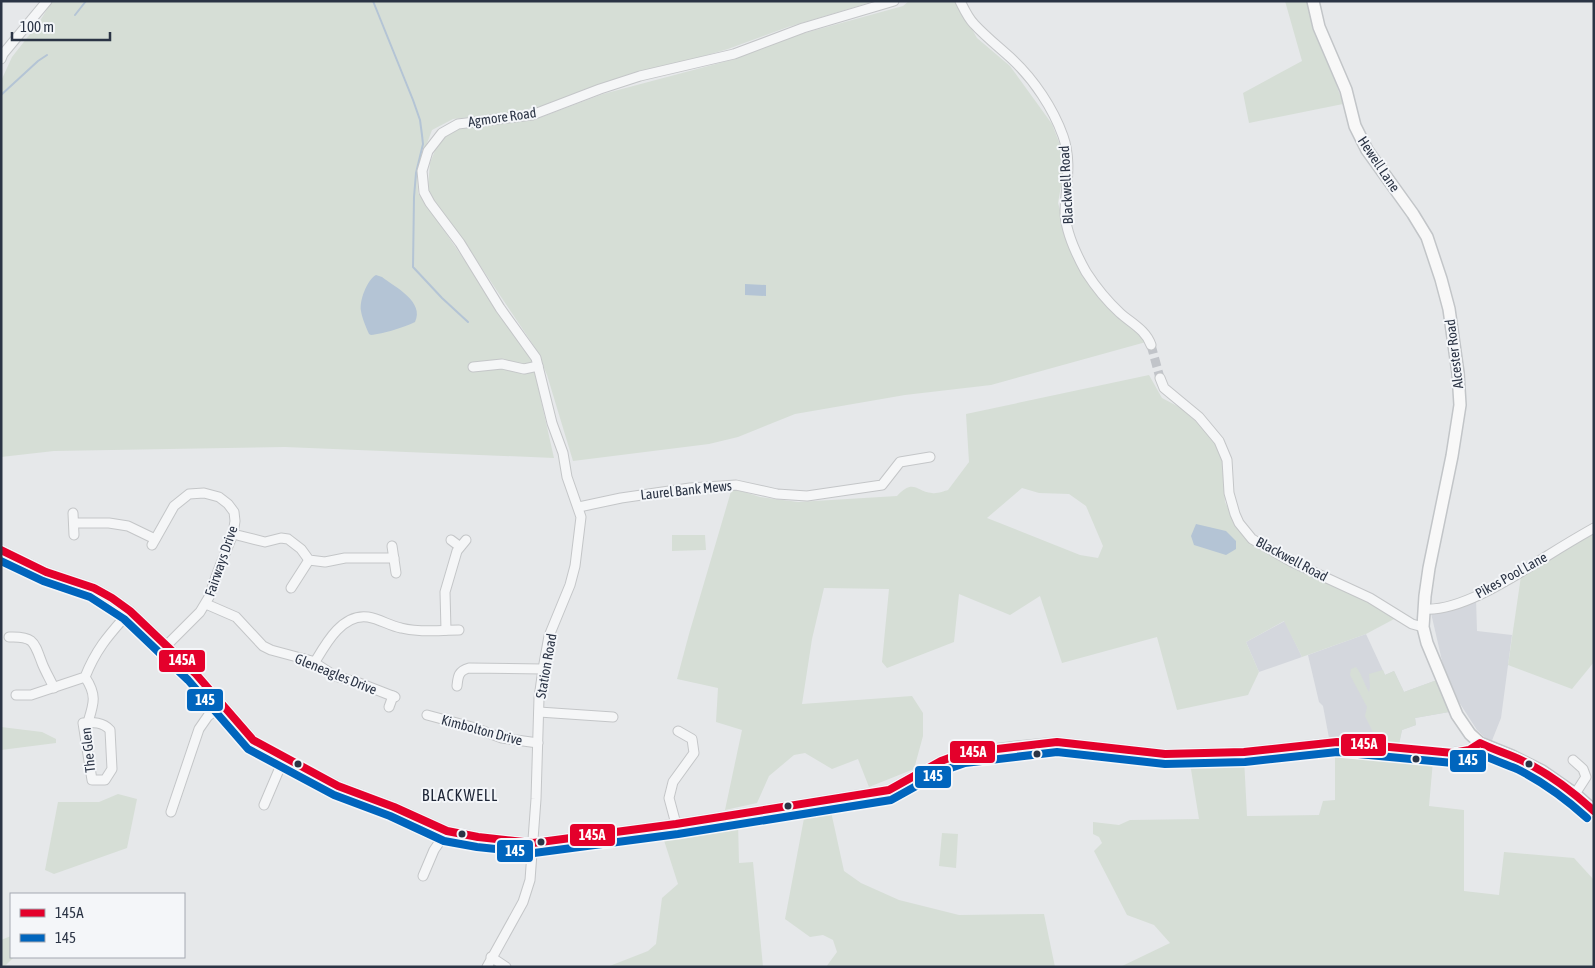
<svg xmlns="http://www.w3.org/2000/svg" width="1595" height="968" viewBox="0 0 1595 968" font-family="'Asap Condensed',sans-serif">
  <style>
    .built { fill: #d4d7dd }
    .green { fill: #d6ded6; fill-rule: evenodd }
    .water { fill: #b4c4d5 }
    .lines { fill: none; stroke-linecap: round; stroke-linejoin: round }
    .stream { stroke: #b4c4d5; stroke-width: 2 }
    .minor-tunnel { stroke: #c1c4c9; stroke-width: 9; stroke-dasharray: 9 4.5; stroke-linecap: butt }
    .minor-casing { stroke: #c4c6c8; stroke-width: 11 }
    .major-casing { stroke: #c2c5c8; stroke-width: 14 }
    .minor { stroke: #f5f6f7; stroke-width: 9 }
    .major { stroke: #f8f8f8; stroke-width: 11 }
    .bus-1-casing { stroke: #f4f6f9; stroke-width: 11 }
    .bus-2-casing { stroke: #f4f6f9; stroke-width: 11 }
    .bus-1 { stroke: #e4002b; stroke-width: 8 }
    .bus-2 { stroke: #0065bd; stroke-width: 8 }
    .bus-dot { fill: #2b3445; stroke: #f4f6f9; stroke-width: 2 }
    .labels { text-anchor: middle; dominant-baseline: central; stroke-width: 4; stroke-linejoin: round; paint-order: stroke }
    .street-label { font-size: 14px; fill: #2b3445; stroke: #f4f6f9 }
    .quarter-label { font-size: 16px; letter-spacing: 1px; fill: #1d2536; stroke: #f4f6f9 }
    .line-badge { stroke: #f4f6f9; stroke-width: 2 }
    .badge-label { font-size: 14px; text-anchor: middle; font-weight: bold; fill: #fff }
  </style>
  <rect width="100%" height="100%" fill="#e6e8ea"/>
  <g class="built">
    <polygon points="1476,598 1477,631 1512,635 1501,718 1491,743 1477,730 1459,702 1443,665 1431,613"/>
    <polygon points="1285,621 1302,657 1259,672 1246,642"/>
    <polygon points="1366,634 1385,675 1394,671 1404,692 1437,680 1449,712 1415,718 1416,725 1402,730 1399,744 1329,738 1323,706 1319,702 1308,655"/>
  </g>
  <g class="green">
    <polygon points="52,1 875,1 788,27 728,49 593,88 550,104 515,112 453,119 432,130 417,170 418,193 531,356 554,458 285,447 54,451 1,457 1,81 12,57 38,24"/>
    <polygon points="909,1 956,1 977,38 1010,66 1052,124 1062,150 1063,175 1058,203 1068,238 1091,286 1105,305 1139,334 1146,342 991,385 905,395 795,414 738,437 709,444 573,461 547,375 536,349 457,231 433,202 428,186 430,163 436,148 445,136 457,129 477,124 506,123 539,118 603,94 731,60 794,36 903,6"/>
    <polygon points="1285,1 1308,1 1343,104 1249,123 1243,93 1302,61"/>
    <path d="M1149 375 1162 398 1181 408 1202 427 1217 446 1222 461 1225 502 1239 531 1251 543 1295 567 1352 592 1396 618 1366 634 1302 657 1284 621 1246 642 1259 672 1248 695 1177 710 1157 637 1062 663 1040 596 1010 615 959 594 954 642 887 668 882 662 889 589 824 588 812 639 802 704 912 696 923 713V736L914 769 869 787 858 759 832 769 805 753 794 755 769 776 757 803 725 810 742 730 716 722 718 688 677 679 689 634 732 488 760 497 798 502 897 496C914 478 916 492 932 493 937 494 944 491 948 490L969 462 966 414ZM1022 488 1039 493 1069 494 1086 506 1103 546 1098 558 1080 555 987 518Z"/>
    <polygon points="1594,531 1594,662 1572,689 1508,665 1521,576"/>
    <polygon points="672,535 705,535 706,550 672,551"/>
    <path d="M1356 667C1362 674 1364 684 1369 692L1370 687 1369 674 1383 670 1385 675 1394 671 1404 692 1437 680 1449 712 1415 718 1416 725 1402 730 1399 744 1378 742 1365 716 1367 707 1350 675 1351 669Z"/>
    <polygon points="1,727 42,732 56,739 56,743 1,750"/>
    <polygon points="1335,746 1433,761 1429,806 1464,810 1464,891 1499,895 1504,852 1574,858 1594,880 1594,967 1120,967 1170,943 1154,925 1127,915 1094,851 1102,843 1099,837 1093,834 1093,822 1119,825 1130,820 1199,819 1189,757 1244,758 1247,816 1319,815 1323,801 1335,800"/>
    <polygon points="118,794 137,799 127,848 54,874 45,870 58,802 99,802"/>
    <polygon points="830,807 844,871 861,883 899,900 959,915 1044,914 1055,967 826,967 837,952 833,940 823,935 810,937 785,919 805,813"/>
    <polygon points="738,821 739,863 753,862 763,967 607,967 648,951 656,944 662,898 678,884 661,831"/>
    <polygon points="942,833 958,834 956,868 939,866"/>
    <polygon points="11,936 11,957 14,957 4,967 1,967 1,940"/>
  </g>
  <g class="water">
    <path d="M376 275 382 277C395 287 425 302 415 322 405 327 383 334 371 335L369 334C366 327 362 318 361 311 359 301 367 280 376 275Z"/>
    <polygon points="745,284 766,285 766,296 745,295"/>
    <polygon points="1196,524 1226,531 1236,541 1236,549 1226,555 1194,545 1191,536"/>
  </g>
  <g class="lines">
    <g class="stream">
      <polyline points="373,1 413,100 420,120 422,135 423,144 416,173 414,197 413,267 442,298 468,322"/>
      <polyline points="75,15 86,1"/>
      <polyline points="1,95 38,61 47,55"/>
    </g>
    <polyline class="minor-tunnel" points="1151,345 1160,378"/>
    <defs>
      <g id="minor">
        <path d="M960 1C964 9 968 18 974 24 986 37 1000 48 1013 60 1034 80 1053 108 1063 136 1072 161 1066 186 1065 211 1065 231 1076 254 1086 272 1095 286 1107 301 1120 313 1131 323 1146 330 1151 345"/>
        <polyline points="1,59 3,54 47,1"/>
        <polyline points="473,367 502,364 524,369 538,366"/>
        <polyline points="1160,378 1164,388 1199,417 1219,441 1227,460 1229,493 1235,514 1239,523 1252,539 1292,562 1370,598 1412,624 1423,627"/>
        <polyline points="579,507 621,498 690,488 736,485 777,494 807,496 882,485 900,462 930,457"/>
        <polyline points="73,513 74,535"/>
        <polyline points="74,523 109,523 128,526 155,539"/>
        <polyline points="233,534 265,542 281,538 288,539 301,549 309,560 325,562 345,558 394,558"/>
        <polyline points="451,540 459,546"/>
        <polyline points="152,545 174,506 189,494 204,493 219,497 228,504 234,512 235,521 233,534 218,571 209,597 200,612 167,645"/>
        <polyline points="392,546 396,573"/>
        <polyline points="1,550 46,572 94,588 112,598 130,611 195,673 253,740 284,758 338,786 394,807 447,831 478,837 533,843 676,824 889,790 941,761 963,753 1016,746 1057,742 1165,754 1244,752 1337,742 1445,754 1469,750 1480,743"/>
        <polyline points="291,588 309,560"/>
        <polyline points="206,604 236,617 263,646 271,650 312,661 335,676 359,683 395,697"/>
        <path d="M1424 609C1461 612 1516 575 1547 556 1563 546 1578 537 1594 528"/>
        <polyline points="446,630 445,592 457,551 466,540"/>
        <path d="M9 637C34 636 34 642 42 663 45 671 50 679 54 688"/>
        <path d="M315 662C325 645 342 613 368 617 380 619 390 626 401 628 420 633 440 630 459 630"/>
        <path d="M85 677C97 695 94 703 88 722"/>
        <path d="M457 686C458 677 458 671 469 668L543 669"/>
        <path d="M16 695H31L85 677C97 647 110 634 130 611"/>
        <polyline points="389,707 393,696"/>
        <polyline points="539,712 613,717"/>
        <polyline points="427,715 472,727 502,738 538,743"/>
        <path d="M83 723C93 722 103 722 110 730L112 769 105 780H92Z"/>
        <polyline points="1573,760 1583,769 1586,777 1575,794"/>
        <polyline points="264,805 284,758"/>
        <polyline points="171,812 199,729 208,716 223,705"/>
        <polyline points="676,824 669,798 673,782 694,753 692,739 678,731"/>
        <polyline points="423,876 434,850 447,831"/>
        <polyline points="491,957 506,967"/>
        <polyline points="487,967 523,902 530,880 536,799 539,698 543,669 549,636 570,585 575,566 581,517 567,477 563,453 552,423 536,358 500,308 460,243 430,203 424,192 422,171 428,151 442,133 458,124 532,115 600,89 640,76 734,54 803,28 894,1"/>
      </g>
      <polyline id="major" points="1313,1 1319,27 1346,90 1355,126 1367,150 1413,214 1427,237 1441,279 1449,309 1458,373 1460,405 1452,456 1429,568 1425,596 1423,627 1427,643 1457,715 1470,734 1480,743 1512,756 1542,771 1575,794 1594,811"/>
    </defs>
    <use href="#minor" class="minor-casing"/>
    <use href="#major" class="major-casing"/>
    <use href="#minor" class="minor"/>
    <use href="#major" class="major"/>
    <defs>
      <path id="bus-1" d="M1 550 46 572 94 588 112 598 130 611 195 673 253 740 338 786 394 807 447 831 478 837 533 843 676 824 889 790 941 761 963 753 1057 742 1165 754 1244 752 1337 742 1453 753 1469 750 1480 743C1494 750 1509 754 1523 761 1550 774 1572 791 1594 811"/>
      <path id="bus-2" d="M1 561 43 581 90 597 124 619 188 680 248 749 334 795 390 816 444 841 477 847 534 853 678 834 891 800 945 770 965 763 1057 752 1165 764 1245 762 1337 752 1453 763 1472 760 1481 754C1493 760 1505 764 1517 769 1543 782 1566 799 1587 818"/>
    </defs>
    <use href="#bus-1" class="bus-1-casing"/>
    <use href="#bus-2" class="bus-2-casing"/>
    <use href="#bus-1" class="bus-1"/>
    <use href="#bus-2" class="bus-2"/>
  </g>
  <g class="bus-dot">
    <circle cx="1037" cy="754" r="4.5"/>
    <circle cx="1416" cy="759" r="4.5"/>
    <circle cx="298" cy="764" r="4.5"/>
    <circle cx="1529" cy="764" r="4.5"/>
    <circle cx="788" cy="806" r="4.5"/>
    <circle cx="462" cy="834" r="4.5"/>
    <circle cx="541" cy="842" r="4.5"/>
  </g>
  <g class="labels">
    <g class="street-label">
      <text transform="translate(502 117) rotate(-8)">Agmore Road</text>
      <text transform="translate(1379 164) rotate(56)">Hewell Lane</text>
      <text transform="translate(1066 185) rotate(-93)">Blackwell Road</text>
      <text transform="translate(1454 354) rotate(-97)">Alcester Road</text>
      <text transform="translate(686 490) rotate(-6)">Laurel Bank Mews</text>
      <text transform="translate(1292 559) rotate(28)">Blackwell Road</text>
      <text transform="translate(221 561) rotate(-71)">Fairways Drive</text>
      <text transform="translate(1511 575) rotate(-29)">Pikes Pool Lane</text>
      <text transform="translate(546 666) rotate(-80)">Station Road</text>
      <text transform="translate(336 674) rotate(22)">Gleneagles Drive</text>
      <text transform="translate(482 730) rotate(15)">Kimbolton Drive</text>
      <text transform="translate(88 750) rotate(-96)">The Glen</text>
    </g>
    <g class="quarter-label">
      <text x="460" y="795">BLACKWELL</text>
    </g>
  </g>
  <g class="line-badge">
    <rect x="158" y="649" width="48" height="24" rx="5" fill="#e4002b"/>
    <rect x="186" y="688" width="38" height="24" rx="5" fill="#0065bd"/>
    <rect x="1340" y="733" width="47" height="24" rx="5" fill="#e4002b"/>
    <rect x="949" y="740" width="47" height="24" rx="5" fill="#e4002b"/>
    <rect x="1449" y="749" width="38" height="24" rx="5" fill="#0065bd"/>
    <rect x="914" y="765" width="38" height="24" rx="5" fill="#0065bd"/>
    <rect x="569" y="823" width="47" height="24" rx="5" fill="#e4002b"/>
    <rect x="496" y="839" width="38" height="24" rx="5" fill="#0065bd"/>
  </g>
  <g class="badge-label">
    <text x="182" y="665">145A</text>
    <text x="205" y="705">145</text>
    <text x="1364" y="749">145A</text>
    <text x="973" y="757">145A</text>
    <text x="1468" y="765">145</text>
    <text x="933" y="781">145</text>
    <text x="592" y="840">145A</text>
    <text x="515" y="856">145</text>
  </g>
  <rect width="1595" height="968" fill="none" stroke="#2b3445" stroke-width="5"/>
  <rect x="10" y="893" width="175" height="65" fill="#f4f6f9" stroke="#a4a8b1"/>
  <rect x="20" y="909" width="25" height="8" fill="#e4002b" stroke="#a4a8b1"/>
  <text x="55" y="918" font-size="15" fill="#2b3445">145A</text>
  <rect x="20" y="934" width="25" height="8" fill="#0065bd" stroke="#a4a8b1"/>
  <text x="55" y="943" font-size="15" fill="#2b3445">145</text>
  <path d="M12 32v8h98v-8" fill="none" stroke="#2b3445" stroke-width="2.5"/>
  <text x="20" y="32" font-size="15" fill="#2b3445" stroke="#f4f6f9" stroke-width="4" paint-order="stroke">100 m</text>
</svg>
